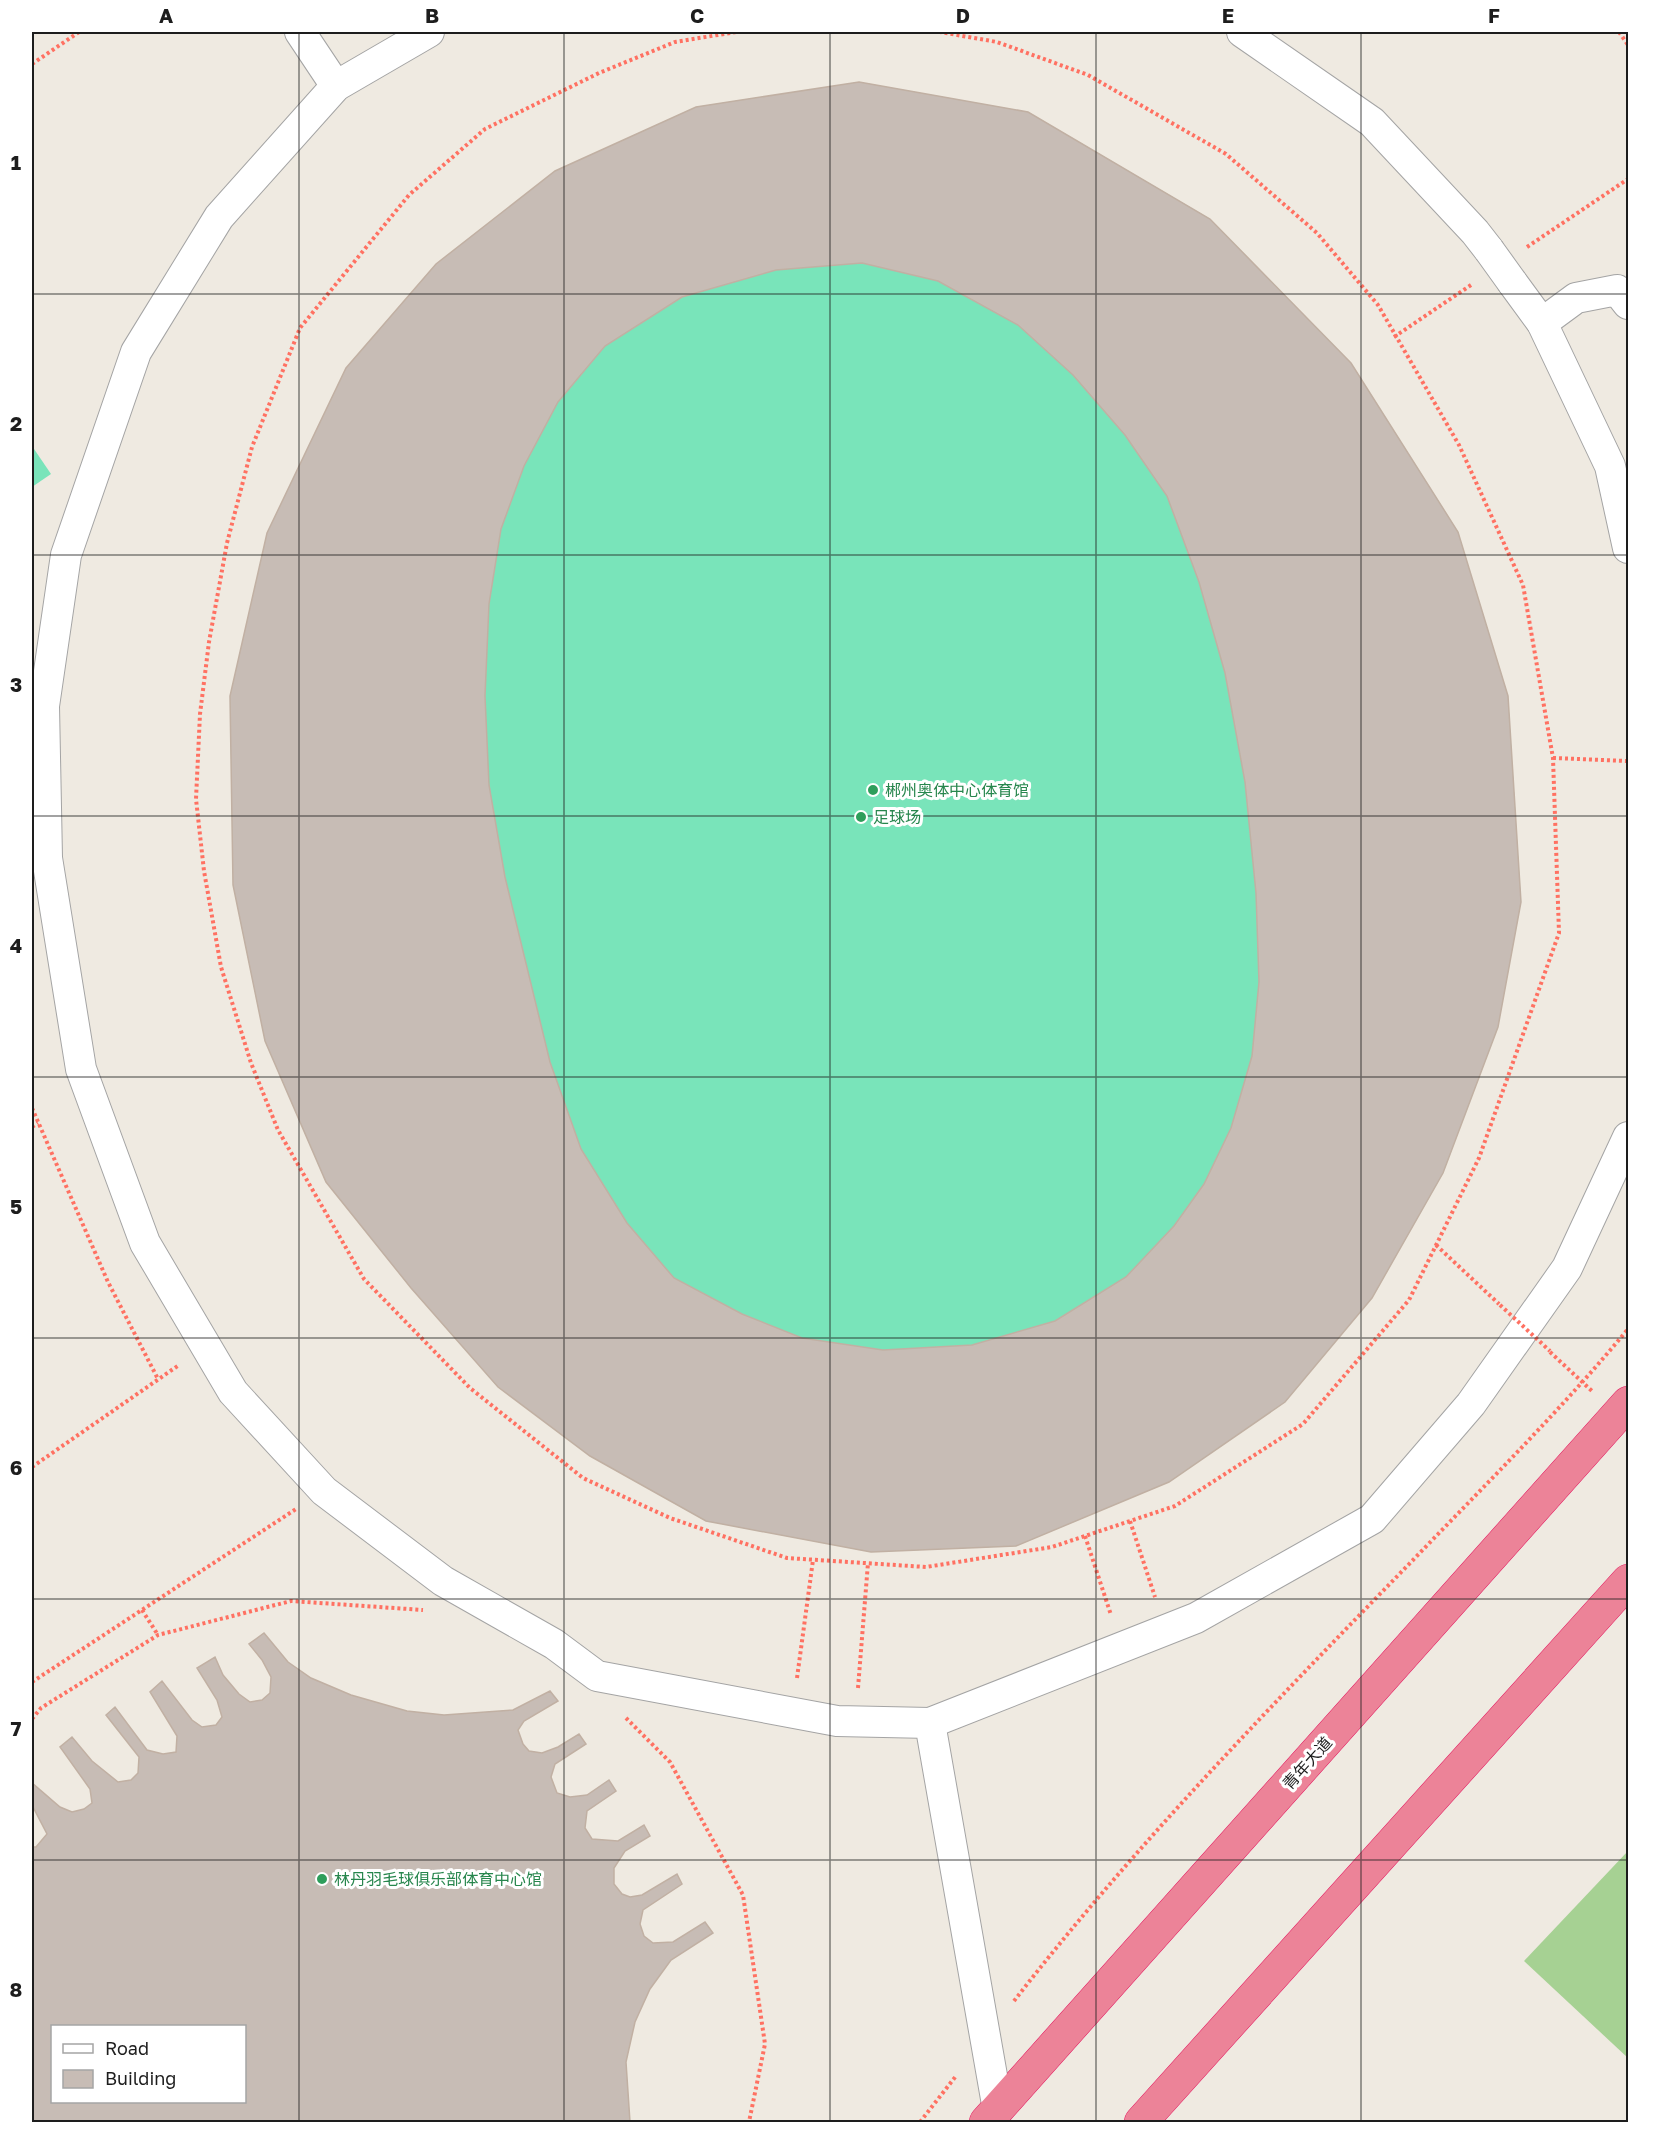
<svg xmlns="http://www.w3.org/2000/svg" width="1660" height="2154" viewBox="0 0 1660 2154" font-family="'Golos Text','Noto Sans SC',sans-serif">
  <style>
    .forest { fill: #a6d193 }
    .pitch { fill: #79e4ba }
    .building { fill: #c7bcb5; stroke: #c1b0a3; stroke-width: 1.5; fill-rule: evenodd }
    .lines { fill: none; stroke-linecap: round; stroke-linejoin: round }
    .street-casing { stroke: #a4a4a4; stroke-width: 32 }
    .highway-casing { stroke: #e31860; stroke-width: 34 }
    .path { stroke: #ff7162; stroke-width: 4; stroke-dasharray: 3 3; stroke-linecap: butt }
    .street { stroke: #fff; stroke-width: 30 }
    .highway { stroke: #ec8398; stroke-width: 33 }
    .street-bridge-casing { stroke: #a4a4a4; stroke-width: 32; stroke-linecap: butt }
    .path-bridge { stroke: #ff7162; stroke-width: 4; stroke-dasharray: 3 3; stroke-linecap: butt }
    .street-bridge { stroke: #fff; stroke-width: 30 }
    .grid { fill: none; stroke: #1d1d1d; stroke-width: 1.5; stroke-opacity: 0.55 }
    .leisure-dot { fill: #2e9e5b; stroke: #fff; stroke-width: 2 }
    .labels { text-anchor: middle; dominant-baseline: central; stroke-width: 6; stroke-linejoin: round; paint-order: stroke }
    .leisure-label { font-size: 16px; fill: #27864d; stroke: #fff; text-anchor: start }
    .street-label { font-size: 16px; fill: #1d1d1d; stroke: #fff }
    .neatline { fill: none; stroke: #1d1d1d; stroke-width: 2 }
    .grid-label { font-size: 20px; text-anchor: middle; font-weight: bold; fill: #1d1d1d }
  </style>
  <rect width="100%" height="100%" fill="#efeae1"/>
  <polygon class="forest" points="1628,1851 1628,2058 1524,1961"/>
  <g class="pitch">
    <polygon points="859,82 1028,112 1210,219 1351,363 1458,532 1508,696 1521,902 1498,1027 1443,1173 1372,1298 1285,1402 1169,1482 1016,1546 871,1552 706,1521 590,1456 498,1387 411,1288 326,1182 265,1041 233,885 230,696 555,171 696,107"/>
    <polygon points="32,446 51,474 32,487"/>
  </g>
  <g class="building">
    <path d="M859 82 1028 112 1210 219 1351 363 1458 532 1508 696 1521 902 1498 1027 1443 1173 1372 1298 1285 1402 1169 1482 1016 1546 871 1552 706 1521 590 1456 498 1387 411 1288 326 1182 265 1041 233 885 230 696 267 533 346 368 436 264 555 171 696 107ZM862 263 938 281 1018 325 1073 375 1125 435 1167 496 1199 582 1225 673 1245 782 1256 893 1259 982 1252 1056 1231 1128 1204 1184 1174 1226 1126 1277 1055 1321 972 1345 883 1350 802 1338 742 1314 674 1278 627 1223 581 1149 550 1062 505 877 489 785 485 696 489 604 501 529 524 466 558 402 605 346 682 297 776 270Z"/>
    <path d="M264 1633 288 1662 311 1678 351 1695 407 1711 444 1715 513 1710 550 1691 558 1701 524 1721 518 1730 523 1744 529 1751 542 1753 558 1747 579 1734 586 1744 555 1764 551 1777 557 1793 570 1797 587 1795 609 1780 616 1791 587 1811 585 1828 592 1839 618 1841 644 1825 650 1836 625 1851 614 1868V1884L622 1894 630 1897 642 1895 677 1874 682 1884 643 1910 640 1924 644 1936 653 1943 673 1942 705 1922 713 1933 671 1960 650 1989 635 2022 626 2062 630 2122H32V1847H36L47 1834 32 1805V1783L60 1807 72 1812 84 1809 92 1803 90 1789 60 1747 72 1737 92 1761 118 1782 131 1780 138 1773 139 1757 106 1715 115 1707 147 1750 163 1754 176 1752 177 1736 150 1692 162 1681 192 1720 202 1727 216 1725 222 1717 217 1700 197 1668 215 1657 223 1675 239 1694 250 1702 262 1700 270 1693 271 1677 262 1660 249 1644ZM52 2026H244V2102H52Z"/>
  </g>
  <g class="lines">
    <defs>
      <g id="street">
        <polyline points="300,32 336,86"/>
        <polyline points="429,32 336,86 219,217 136,352 66,555 44,706 47,858 81,1069 145,1243 233,1392 324,1491 443,1581 554,1644 597,1676 837,1721 930,1723 998,2110"/>
        <polyline points="1242,32 1372,122 1475,232 1489,250"/>
        <polyline points="1512,282 1542,323 1610,466 1628,548"/>
        <polyline points="1542,323 1576,298 1617,290 1628,304"/>
        <polyline points="930,1723 1196,1618 1372,1519 1471,1404 1567,1268 1628,1137"/>
      </g>
      <g id="highway">
        <polyline points="986,2122 1628,1403"/>
        <polyline points="1141,2122 1628,1581"/>
      </g>
    </defs>
    <use href="#street" class="street-casing"/>
    <use href="#highway" class="highway-casing"/>
    <g class="path">
      <polyline points="736,32 675,42 599,73 485,129 409,195 300,328 252,447 227,543 209,642 200,714 196,799 204,871 221,967 251,1063 278,1130 364,1279 470,1388 583,1478 670,1518 787,1558 926,1567 1052,1547 1175,1506 1303,1424 1409,1300 1479,1158 1559,933 1553,758 1523,585 1459,445 1378,305 1317,233 1226,154 1088,75 997,42 940,32"/>
      <polyline points="1619,32 1628,45"/>
      <polyline points="32,64 79,32"/>
      <polyline points="1527,247 1628,179"/>
      <polyline points="1394,337 1471,285"/>
      <polyline points="1553,758 1628,761"/>
      <polyline points="32,1108 108,1282 158,1379"/>
      <polyline points="32,1127 38,1123"/>
      <polyline points="1436,1245 1499,1304"/>
      <polyline points="1550,1352 1593,1392"/>
      <polyline points="32,1467 179,1365"/>
      <polyline points="1130,1521 1155,1597"/>
      <polyline points="1085,1536 1111,1615"/>
      <polyline points="142,1610 158,1635"/>
      <polyline points="797,1678 813,1560"/>
      <polyline points="32,1682 296,1509"/>
      <polyline points="858,1688 868,1563"/>
      <polyline points="626,1718 670,1762 743,1895 765,2044 749,2122"/>
      <polyline points="32,1719 41,1708 158,1635 291,1601 423,1610"/>
      <path d="M1014 2001C1135 1845 1275 1702 1413 1560 1486 1484 1561 1410 1628 1329"/>
      <polyline points="920,2122 956,2076"/>
    </g>
    <use href="#street" class="street"/>
    <use href="#highway" class="highway"/>
    <defs>
      <polyline id="street-bridge" points="1489,250 1512,282"/>
    </defs>
    <use href="#street-bridge" class="street-bridge-casing"/>
    <polyline class="path-bridge" points="1500,1305 1550,1351"/>
    <use href="#street-bridge" class="street-bridge"/>
  </g>
  <path class="grid" d="M299 32V2122M564 32V2122M830 32V2122M1096 32V2122M1361 32V2122M32 294H1628M32 555H1628M32 816H1628M32 1077H1628M32 1338H1628M32 1599H1628M32 1860H1628"/>
  <g class="leisure-dot">
    <circle cx="873" cy="790" r="6"/>
    <circle cx="861" cy="817" r="6"/>
    <circle cx="322" cy="1879" r="6"/>
  </g>
  <g class="labels">
    <g class="leisure-label">
      <text x="885" y="790">郴州奥体中心体育馆</text>
      <text x="873" y="817">足球场</text>
      <text x="334" y="1879">林丹羽毛球俱乐部体育中心馆</text>
    </g>
    <g class="street-label">
      <text transform="translate(1307 1763) rotate(-48)">青年大道</text>
    </g>
  </g>
  <rect width="1660" height="2154" fill="none" stroke="#ffffff" stroke-width="66"/>
  <rect x="51" y="2025" width="195" height="78" fill="#ffffff" stroke="#a5a5a5" stroke-width="1.5"/>
  <rect x="63" y="2044" width="30" height="9" fill="#ffffff" stroke="#a5a5a5" stroke-width="1.5"/>
  <text x="105" y="2055" font-size="18" fill="#1d1d1d">Road</text>
  <rect x="63" y="2070" width="30" height="18" fill="#c7bcb5" stroke="#a5a5a5" stroke-width="1.5"/>
  <text x="105" y="2085" font-size="18" fill="#1d1d1d">Building</text>
  <rect x="33" y="33" width="1594" height="2088" class="neatline"/>
  <g class="grid-label">
    <text x="166" y="23">A</text>
    <text x="432" y="23">B</text>
    <text x="697" y="23">C</text>
    <text x="963" y="23">D</text>
    <text x="1228" y="23">E</text>
    <text x="1494" y="23">F</text>
    <text x="16" y="170">1</text>
    <text x="16" y="431">2</text>
    <text x="16" y="692">3</text>
    <text x="16" y="953">4</text>
    <text x="16" y="1214">5</text>
    <text x="16" y="1475">6</text>
    <text x="16" y="1736">7</text>
    <text x="16" y="1997">8</text>
  </g>
</svg>
